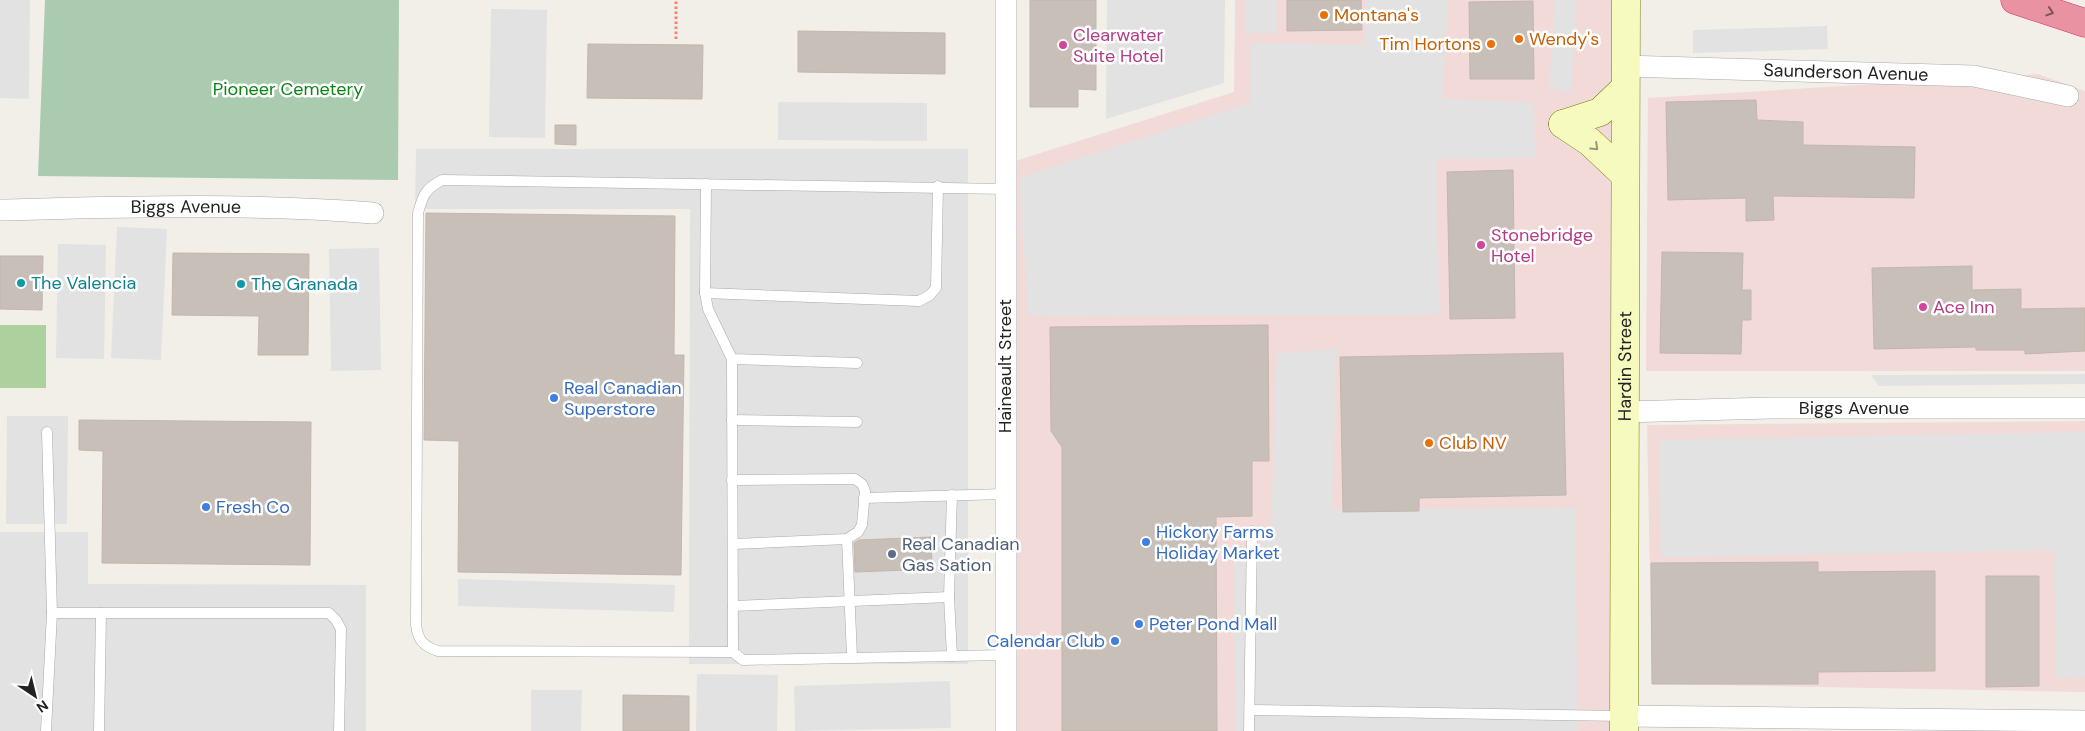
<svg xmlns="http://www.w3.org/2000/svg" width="2085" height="731" viewBox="0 0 2085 731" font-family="'DM Sans',sans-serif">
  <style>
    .commercial { fill: #f2dad9 }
    .forest { fill: #add19e }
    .cemetery { fill: #aacbaf }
    .parking { fill: #e2e2e2 }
    .building { fill: #c7bfb8; stroke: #c4b6ab }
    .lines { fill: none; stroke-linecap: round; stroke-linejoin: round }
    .lane-casing { stroke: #a9a9a9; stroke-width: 11 }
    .street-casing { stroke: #a9a9a9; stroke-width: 22 }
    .secondary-casing { stroke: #707d05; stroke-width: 29 }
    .highway-casing { stroke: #dc2a67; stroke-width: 29 }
    .path { stroke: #fa8072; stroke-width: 3; stroke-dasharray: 2.5 2.5; stroke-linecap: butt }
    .lane { stroke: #fff; stroke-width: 10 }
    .street { stroke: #fff; stroke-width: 21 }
    .secondary { stroke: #f7fabf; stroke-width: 28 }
    .highway { stroke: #e892a2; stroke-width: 28 }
    .oneway { stroke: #7b545c }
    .oneway2 { stroke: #979978 }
    .food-dot { fill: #e8710a; stroke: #fff; stroke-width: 2 }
    .hotel-dot { fill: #d1479c; stroke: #fff; stroke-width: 2 }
    .culture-dot { fill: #0f9aa8; stroke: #fff; stroke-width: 2 }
    .shop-dot { fill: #3f7fe0; stroke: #fff; stroke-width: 2 }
    .service-dot { fill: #5c6f8a; stroke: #fff; stroke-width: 2 }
    .labels { text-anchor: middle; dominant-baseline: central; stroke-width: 5; stroke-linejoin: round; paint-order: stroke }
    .food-label { font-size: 18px; fill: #c56008; stroke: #fff; text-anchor: start }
    .hotel-label { font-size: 18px; fill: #b23c85; stroke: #fff; text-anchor: start }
    .street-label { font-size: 18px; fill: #222; stroke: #fff }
    .park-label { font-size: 18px; fill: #0c8416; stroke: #fff }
    .culture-label { font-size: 18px; fill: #0d838f; stroke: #fff; text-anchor: start }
    .shop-label { font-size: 18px; fill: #366cbe; stroke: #fff; text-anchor: start }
    .service-label { font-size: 18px; fill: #4e5e75; stroke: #fff; text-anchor: start }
  </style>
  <rect width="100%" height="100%" fill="#f2efe9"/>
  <g class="commercial">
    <polygon points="1235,0 1626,0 1622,731 1011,731 1006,164 1234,92"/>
    <polygon points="2038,74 2085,91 2085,371 1646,371 1648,98"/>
    <polygon points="2085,421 2085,692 1652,684 1647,425"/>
  </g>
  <rect class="forest" x="0" y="325" width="46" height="63"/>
  <polygon class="cemetery" points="45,0 399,0 398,180 38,176"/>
  <g class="parking">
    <polygon points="0,0 30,0 29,99 0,98"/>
    <polygon points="1107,0 1225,0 1224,83 1106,119"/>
    <polygon points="1245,0 1278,0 1276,34 1245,33"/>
    <polygon points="1366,0 1448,0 1442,99 1534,102 1535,158 1437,159 1439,315 1028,316 1019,178 1250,103 1250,43 1364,45"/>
    <polygon points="1555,0 1577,0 1571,93 1549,88"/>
    <polygon points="491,9 547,10 545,138 489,137"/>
    <polygon points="1827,26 1828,49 1693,53 1693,30"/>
    <polygon points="778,102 927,103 927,141 778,140"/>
    <polygon points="416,149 968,149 968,664 689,664 690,209 415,209"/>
    <polygon points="117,227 167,229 161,360 111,358"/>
    <polygon points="58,244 106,245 104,359 56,358"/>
    <polygon points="379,248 381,370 331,371 329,249"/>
    <polygon points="1337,349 1332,509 1575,508 1578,731 1235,731 1234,564 1271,533 1277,353"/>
    <polygon points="2085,374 2085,384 1879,386 1871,375"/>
    <polygon points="7,416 68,416 67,524 6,524"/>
    <polygon points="2085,432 2085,677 2056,678 2054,550 1661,557 1659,440"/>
    <polygon points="0,532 88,532 88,584 366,585 366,731 0,731"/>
    <polygon points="458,579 675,585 674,612 458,606"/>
    <polygon points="697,674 778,675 777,731 696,731"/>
    <polygon points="950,681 951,728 795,731 794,686"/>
    <polygon points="531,690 582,690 581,731 531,731"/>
  </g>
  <g class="building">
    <polygon points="1030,0 1096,0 1096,90 1078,89 1078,107 1030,107"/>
    <polygon points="1287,0 1361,0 1362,30 1287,31"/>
    <polygon points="1533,1 1534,79 1470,79 1469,2"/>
    <polygon points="798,31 945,33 945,74 798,72"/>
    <polygon points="588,44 703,45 702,99 587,98"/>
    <polygon points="1756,100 1757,120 1803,122 1803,145 1915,147 1914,198 1773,196 1774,220 1746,221 1746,198 1668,200 1666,102"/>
    <polygon points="555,125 576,125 576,145 555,144"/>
    <polygon points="1513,170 1515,318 1450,319 1447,172"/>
    <polygon points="426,213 675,216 674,355 684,355 681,575 458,572 459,441 424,440"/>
    <polygon points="1662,252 1743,253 1742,290 1751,290 1751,320 1742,320 1741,354 1660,353"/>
    <polygon points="173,253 309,254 308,355 258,355 259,316 172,315"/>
    <polygon points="0,256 43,256 42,310 0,309"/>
    <polygon points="1972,266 1972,290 2021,289 2021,309 2085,308 2085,351 2025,354 2025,350 1976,350 1976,347 1874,349 1872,268"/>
    <polygon points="1268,325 1269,461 1252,461 1252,516 1216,517 1217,731 1062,731 1062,447 1051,431 1050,327"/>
    <polygon points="1563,353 1566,495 1419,498 1419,511 1343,512 1340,357"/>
    <polygon points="79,420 311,422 310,565 102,563 103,451 79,450"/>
    <polygon points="931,537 932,569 855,572 854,543 859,540"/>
    <polygon points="1818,562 1818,572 1935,571 1935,671 1818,672 1818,684 1652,684 1651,563"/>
    <polygon points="1986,576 2039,576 2039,686 1986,687"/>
    <polygon points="623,695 689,696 689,731 623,731"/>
  </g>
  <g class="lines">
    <defs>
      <g id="lane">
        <polyline points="706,184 705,293 919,301 930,295 936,288 938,186"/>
        <polyline points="705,293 708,309 732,359 857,363"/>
        <polyline points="732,359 733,652"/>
        <polyline points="732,420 857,422"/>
        <polyline points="47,432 52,613"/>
        <polyline points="732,480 855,479 862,484 865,491 862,525 858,532 847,539 733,544"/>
        <polyline points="864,498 1005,494"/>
        <polyline points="847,539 852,657"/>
        <polyline points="949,597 952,495"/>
        <polyline points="733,606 949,597 952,656"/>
        <path d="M1005 655 743 660 733 652 438 651C423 646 418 640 416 625L418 213C423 195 425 189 442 180L1006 189"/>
        <polyline points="1250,710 1623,716"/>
        <polyline points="46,731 52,613 329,613 336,620 341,629 339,731"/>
        <polyline points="99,731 101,613"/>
        <polyline points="1249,731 1252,531"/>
      </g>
      <g id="street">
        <path id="s1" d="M1624 66 1974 76 2068 96"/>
        <path id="s2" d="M0 210C124 207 249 203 373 213"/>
        <path id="s3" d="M1624 412 1771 408H2085"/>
        <polyline points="1624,716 2085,721"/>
        <polyline points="1006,731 1006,0"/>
      </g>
      <g id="secondary">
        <polyline points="1563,124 1590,142 1624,174"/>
        <polyline points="1563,124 1600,112 1624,89"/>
        <path id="s4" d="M1624 731 1626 0"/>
      </g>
      <polyline id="highway" points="2015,0 2085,23"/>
    </defs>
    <use href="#lane" class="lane-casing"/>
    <use href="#street" class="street-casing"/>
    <use href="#secondary" class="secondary-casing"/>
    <use href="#highway" class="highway-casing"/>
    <polyline class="path" points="676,39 676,0"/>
    <use href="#lane" class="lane"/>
    <use href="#street" class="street"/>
    <use href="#secondary" class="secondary"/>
    <use href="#highway" class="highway"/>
  </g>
  <defs><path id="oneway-chevron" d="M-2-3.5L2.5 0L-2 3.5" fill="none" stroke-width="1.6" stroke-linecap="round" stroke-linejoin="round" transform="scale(1.25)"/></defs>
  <use class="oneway" href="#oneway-chevron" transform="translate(2050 12) rotate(18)"/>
  <use class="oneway2" href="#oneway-chevron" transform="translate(1595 147) rotate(43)"/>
  <g class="food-dot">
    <circle cx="1324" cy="15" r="5"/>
    <circle cx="1519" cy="39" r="5"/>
    <circle cx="1491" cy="44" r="5"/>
    <circle cx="1429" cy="443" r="5"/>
  </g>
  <g class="hotel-dot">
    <circle cx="1063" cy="45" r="5"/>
    <circle cx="1481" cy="245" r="5"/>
    <circle cx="1923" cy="307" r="5"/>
  </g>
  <g class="culture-dot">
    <circle cx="21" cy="283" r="5"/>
    <circle cx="241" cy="284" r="5"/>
  </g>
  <g class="shop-dot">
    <circle cx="554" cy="398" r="5"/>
    <circle cx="206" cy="507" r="5"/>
    <circle cx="1146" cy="542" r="5"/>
    <circle cx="1139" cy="624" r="5"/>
    <circle cx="1115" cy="641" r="5"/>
  </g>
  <circle class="service-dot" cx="892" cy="554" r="5"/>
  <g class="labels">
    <g class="food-label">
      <text x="1334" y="15">Montana's</text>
      <text x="1529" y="39">Wendy's</text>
      <text x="1481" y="44" text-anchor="end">Tim Hortons</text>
      <text x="1439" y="443">Club NV</text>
    </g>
    <g class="hotel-label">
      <text x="1073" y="35">Clearwater<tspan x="1073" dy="21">Suite Hotel</tspan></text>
      <text x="1491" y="235">Stonebridge<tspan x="1491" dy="21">Hotel</tspan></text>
      <text x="1933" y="307">Ace Inn</text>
    </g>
    <g class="street-label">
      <text stroke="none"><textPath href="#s1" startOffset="222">Saunderson Avenue</textPath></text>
      <text stroke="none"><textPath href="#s2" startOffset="186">Biggs Avenue</textPath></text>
      <text stroke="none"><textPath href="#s4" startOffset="365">Hardin Street</textPath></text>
      <text transform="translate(1005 366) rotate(-90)">Haineault Street</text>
      <text stroke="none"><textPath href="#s3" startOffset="230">Biggs Avenue</textPath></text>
    </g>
    <g class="park-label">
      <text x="288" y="89">Pioneer Cemetery</text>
    </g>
    <g class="culture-label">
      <text x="31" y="283">The Valencia</text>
      <text x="251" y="284">The Granada</text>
    </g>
    <g class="shop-label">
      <text x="564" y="388">Real Canadian<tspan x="564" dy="21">Superstore</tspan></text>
      <text x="216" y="507">Fresh Co</text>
      <text x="1156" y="532">Hickory Farms<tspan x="1156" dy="21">Holiday Market</tspan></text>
      <text x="1149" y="624">Peter Pond Mall</text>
      <text x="1105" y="641" text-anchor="end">Calendar Club</text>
    </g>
    <g class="service-label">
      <text x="902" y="544">Real Canadian<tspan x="902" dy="21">Gas Sation</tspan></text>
    </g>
  </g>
  <g transform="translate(35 696) rotate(145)" stroke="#ffffff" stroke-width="4" paint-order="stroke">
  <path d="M0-4L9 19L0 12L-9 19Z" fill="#222222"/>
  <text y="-8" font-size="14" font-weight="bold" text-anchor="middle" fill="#222222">N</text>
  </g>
</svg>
